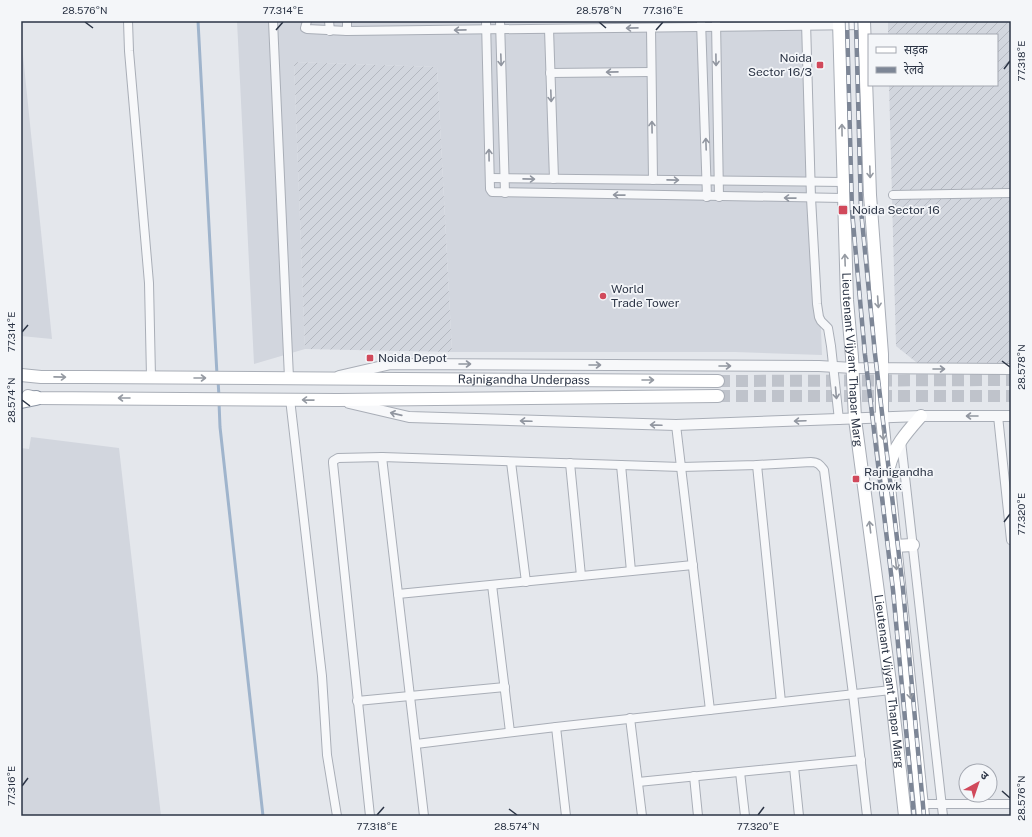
<svg xmlns="http://www.w3.org/2000/svg" width="1032" height="837" viewBox="0 0 1032 837" font-family="'Public Sans','Noto Sans Devanagari',sans-serif">
  <style>
    .built { fill: #d2d6de }
    .industrial { fill: url(#industrial-furrows) }
    .lines { fill: none; stroke-linecap: round; stroke-linejoin: round }
    .stream { stroke: #9fb4cc; stroke-width: 3 }
    .secondary-tunnel { stroke: #bfc3cb; stroke-width: 12; stroke-dasharray: 12 6; stroke-linecap: butt }
    .minor-casing { stroke: #a9aeb7; stroke-width: 10 }
    .tertiary-casing { stroke: #a9aeb7; stroke-width: 12 }
    .secondary-casing { stroke: #a9aeb7; stroke-width: 14 }
    .trunk-casing { stroke: #8b94a3; stroke-width: 16 }
    .minor { stroke: #f7f8fa; stroke-width: 8 }
    .tertiary { stroke: #f7f8fa; stroke-width: 10 }
    .secondary { stroke: #fff; stroke-width: 12 }
    .trunk { stroke: #fff; stroke-width: 14 }
    .rail-casing { stroke: #7d8696; stroke-width: 4.5 }
    .rail { stroke: #f4f6f9; stroke-width: 3; stroke-dasharray: 9; stroke-linecap: butt }
    .oneway { stroke: #9196a0 }
    .oneway2 { stroke: #959aa2 }
    .ticks { fill: none; stroke: #2b3445; stroke-width: 1.5 }
    .poi-dot { fill: #d1495b; stroke: #f4f6f9; stroke-width: 1.5 }
    .labels { text-anchor: middle; dominant-baseline: central; stroke-width: 3.5; stroke-linejoin: round; paint-order: stroke }
    .poi-label { font-size: 12px; fill: #2b3445; stroke: #f4f6f9; text-anchor: start }
    .street-label { font-size: 12px; fill: #2b3445; stroke: #f4f6f9 }
    .neatline { fill: none; stroke: #2b3445; stroke-width: 1.5 }
    .ticks-label { font-size: 10px; text-anchor: middle; fill: #2b3445 }
  </style>
  <defs>
    <pattern id="industrial-furrows" width="10" height="10" patternUnits="userSpaceOnUse"><rect width="10" height="10" fill="#d2d6de"/><path d="M-1 1l2-2M0 10L10 0M9 11l2-2" fill="none" stroke="#b4b8c0"/></pattern>
  </defs>
  <rect width="100%" height="100%" fill="#e4e7ec"/>
  <g class="built">
    <polygon points="237,21 809,21 822,355 735,352 452,352 437,67 294,62 305,349 254,364"/>
    <polygon points="21,36 52,339 21,336"/>
    <polygon points="31,437 119,448 161,816 21,816 21,448 29,449"/>
  </g>
  <g class="industrial">
    <polygon points="888,21 1011,21 1011,365 921,366 896,346 889,85 997,85 997,35 888,35"/>
    <polygon points="294,62 437,67 452,352 305,349"/>
  </g>
  <g class="lines">
    <g class="stream">
      <polyline points="198,21 217,375"/>
      <polyline points="218,380 219,397"/>
      <polyline points="219,402 220,427 263,816"/>
    </g>
    <g class="secondary-tunnel">
      <polyline points="718,381 1011,380"/>
      <polyline points="718,396 1011,396"/>
    </g>
    <defs>
      <g id="minor">
        <polyline points="128,21 129,51 149,283 151,377"/>
        <polyline points="273,21 289,378"/>
        <polyline points="307,21 305,28 307,29 347,31 865,25"/>
        <polyline points="329,21 330,31"/>
        <polyline points="347,21 347,31"/>
        <polyline points="486,21 490,189 492,192 843,198"/>
        <polyline points="500,21 505,193"/>
        <polyline points="701,21 707,197"/>
        <polyline points="716,21 719,197"/>
        <polyline points="806,22 811,198 817,304 819,317 821,321 828,328 831,346 839,420"/>
        <polyline points="651,28 653,180"/>
        <polyline points="549,29 554,179"/>
        <polyline points="550,73 651,72"/>
        <polyline points="490,178 843,182"/>
        <polyline points="893,195 1011,193"/>
        <polyline points="290,399 322,676 327,755 337,816"/>
        <polyline points="998,416 1011,540"/>
        <polyline points="676,425 710,710"/>
        <polyline points="901,441 943,816"/>
        <polyline points="382,457 424,816"/>
        <polyline points="511,462 526,582"/>
        <polyline points="570,463 581,576"/>
        <polyline points="621,465 631,571"/>
        <polyline points="757,465 781,702"/>
        <polyline points="492,585 510,732"/>
        <polyline points="398,594 693,565"/>
        <polyline points="357,701 505,687"/>
        <polyline points="630,718 642,816"/>
        <polyline points="556,727 566,816"/>
        <polyline points="416,744 556,727 891,690"/>
        <polyline points="794,767 799,816"/>
        <polyline points="740,772 745,816"/>
        <polyline points="694,776 698,816"/>
        <polyline points="638,782 861,760"/>
        <polyline points="922,804 1011,804"/>
        <path d="M370 816 333 463V461L338 458 382 457 681 467 757 465 811 462C818 462 820 465 824 470L853 694 867 816"/>
      </g>
      <g id="tertiary">
        <polyline points="339,376 391,364 819,366 853,368 1011,369"/>
        <polyline points="349,403 409,417 676,425 921,416 1011,416"/>
      </g>
      <g id="secondary">
        <path id="s1" d="M839 21 847 300 852 357 855 419 891 690 905 816"/>
        <polyline points="864,21 870,195 882,354 882,418 923,816"/>
        <path id="s2" d="M21 375 41 377H86L718 381"/>
        <polyline points="28,396 36,398 337,400 718,396"/>
        <path d="M889 467C894 446 907 432 921 416"/>
        <polyline points="894,546 913,545"/>
      </g>
      <polyline id="trunk" points="21,401 36,398"/>
    </defs>
    <use href="#minor" class="minor-casing"/>
    <use href="#tertiary" class="tertiary-casing"/>
    <use href="#secondary" class="secondary-casing"/>
    <use href="#trunk" class="trunk-casing"/>
    <use href="#minor" class="minor"/>
    <use href="#tertiary" class="tertiary"/>
    <use href="#secondary" class="secondary"/>
    <use href="#trunk" class="trunk"/>
    <defs>
      <g id="rail">
        <polyline points="847,21 852,211 865,355 893,590 914,816"/>
        <polyline points="856,21 861,210 875,354 903,589 924,816"/>
      </g>
    </defs>
    <use href="#rail" class="rail-casing"/>
    <use href="#rail" class="rail"/>
  </g>
  <defs><path id="oneway-shaft" d="M-6 0H5M1.5-3L5.5 0L1.5 3" fill="none" stroke-width="1.6" stroke-linecap="round" stroke-linejoin="round"/></defs>
  <g class="oneway">
    <use href="#oneway-shaft" transform="translate(632 28) rotate(179)"/>
    <use href="#oneway-shaft" transform="translate(460 30) rotate(179)"/>
    <use href="#oneway-shaft" transform="translate(501 60) rotate(88)"/>
    <use href="#oneway-shaft" transform="translate(716 60) rotate(89)"/>
    <use href="#oneway-shaft" transform="translate(612 72) rotate(179)"/>
    <use href="#oneway-shaft" transform="translate(551 96) rotate(88)"/>
    <use href="#oneway-shaft" transform="translate(652 127) rotate(-91)"/>
    <use href="#oneway-shaft" transform="translate(706 144) rotate(-92)"/>
    <use href="#oneway-shaft" transform="translate(489 155) rotate(-91)"/>
    <use href="#oneway-shaft" transform="translate(529 179) rotate(1)"/>
    <use href="#oneway-shaft" transform="translate(673 180) rotate(1)"/>
    <use href="#oneway-shaft" transform="translate(619 195) rotate(-179)"/>
    <use href="#oneway-shaft" transform="translate(790 198) rotate(-179)"/>
    <use href="#oneway-shaft" transform="translate(465 364)"/>
    <use href="#oneway-shaft" transform="translate(595 365)"/>
    <use href="#oneway-shaft" transform="translate(725 366)"/>
    <use href="#oneway-shaft" transform="translate(939 369)"/>
    <use href="#oneway-shaft" transform="translate(836 393) rotate(85)"/>
    <use href="#oneway-shaft" transform="translate(396 414) rotate(-167)"/>
    <use href="#oneway-shaft" transform="translate(972 416) rotate(180)"/>
    <use href="#oneway-shaft" transform="translate(526 421) rotate(-178)"/>
    <use href="#oneway-shaft" transform="translate(800 421) rotate(178)"/>
    <use href="#oneway-shaft" transform="translate(656 425) rotate(-178)"/>
  </g>
  <g class="oneway2">
    <use href="#oneway-shaft" transform="translate(842 130) rotate(-91)"/>
    <use href="#oneway-shaft" transform="translate(870 172) rotate(88)"/>
    <use href="#oneway-shaft" transform="translate(845 260) rotate(-92)"/>
    <use href="#oneway-shaft" transform="translate(878 302) rotate(86)"/>
    <use href="#oneway-shaft" transform="translate(60 377) rotate(1)"/>
    <use href="#oneway-shaft" transform="translate(200 378)"/>
    <use href="#oneway-shaft" transform="translate(648 380)"/>
    <use href="#oneway-shaft" transform="translate(124 398) rotate(-180)"/>
    <use href="#oneway-shaft" transform="translate(308 400) rotate(-179)"/>
    <use href="#oneway-shaft" transform="translate(883 434) rotate(86)"/>
    <use href="#oneway-shaft" transform="translate(870 527) rotate(-97)"/>
    <use href="#oneway-shaft" transform="translate(896 564) rotate(84)"/>
    <use href="#oneway-shaft" transform="translate(910 693) rotate(84)"/>
  </g>
  <path class="ticks" d="M85 22 93 28M599 22 606 28M276 30 283 22M656 30 663 22M1004 69 1010 61M22 332 28 325M1002 361 1010 367M22 400 30 406M1004 522 1010 514M22 786 28 778M1002 791 1010 798M509 809 517 815M377 815 384 807M758 815 764 807"/>
  <g class="poi-dot">
    <rect x="816" y="61" width="8" height="8" rx="2"/>
    <rect x="838" y="205" width="10" height="10" rx="2"/>
    <circle cx="603" cy="296" r="4"/>
    <rect x="366" y="354" width="8" height="8" rx="2"/>
    <rect x="852" y="475" width="8" height="8" rx="2"/>
  </g>
  <g class="labels">
    <g class="poi-label">
      <text x="812" y="58" text-anchor="end">Noida<tspan x="812" dy="14">Sector 16/3</tspan></text>
      <text x="852" y="210">Noida Sector 16</text>
      <text x="611" y="289">World<tspan x="611" dy="14">Trade Tower</tspan></text>
      <text x="378" y="358">Noida Depot</text>
      <text x="864" y="472">Rajnigandha<tspan x="864" dy="14">Chowk</tspan></text>
    </g>
    <g class="street-label">
      <text stroke="none"><textPath href="#s1" startOffset="339">Lieutenant Vijyant Thapar Marg</textPath></text>
      <text stroke="none"><textPath href="#s2" startOffset="503">Rajnigandha Underpass</textPath></text>
      <text stroke="none"><textPath href="#s1" startOffset="663">Lieutenant Vijyant Thapar Marg</textPath></text>
    </g>
  </g>
  <rect width="1032" height="837" fill="none" stroke="#f4f6f9" stroke-width="44"/>
  <rect x="868" y="34" width="130" height="52" fill="#f4f6f9" stroke="#a4a8b1"/>
  <rect x="876" y="47" width="20" height="6" fill="#ffffff" stroke="#a4a8b1"/>
  <text x="904" y="54" font-size="12" fill="#2b3445">सड़क</text>
  <rect x="876" y="67" width="20" height="6" fill="#7d8696" stroke="#a4a8b1"/>
  <text x="904" y="74" font-size="12" fill="#2b3445">रेलवे</text>
  <g transform="translate(978 783) rotate(40)"><circle r="19" fill="#f4f6f9" stroke="#a4a8b1"/>
  <path d="M0-3L7 15L0 10L-7 15Z" fill="#d1495b"/>
  <text y="-6" font-size="11" font-weight="bold" text-anchor="middle" fill="#2b3445">उ</text>
  </g>
  <rect x="22" y="22" width="988" height="793" class="neatline"/>
  <g class="ticks-label">
    <text x="85" y="14">28.576°N</text>
    <text x="283" y="14">77.314°E</text>
    <text x="599" y="14">28.578°N</text>
    <text x="663" y="14">77.316°E</text>
    <text transform="translate(1021 61) rotate(-90)" y="4">77.318°E</text>
    <text transform="translate(11 332) rotate(-90)" y="4">77.314°E</text>
    <text transform="translate(1021 367) rotate(-90)" y="4">28.578°N</text>
    <text transform="translate(11 400) rotate(-90)" y="4">28.574°N</text>
    <text transform="translate(1021 514) rotate(-90)" y="4">77.320°E</text>
    <text transform="translate(11 786) rotate(-90)" y="4">77.316°E</text>
    <text transform="translate(1021 798) rotate(-90)" y="4">28.576°N</text>
    <text x="377" y="830">77.318°E</text>
    <text x="517" y="830">28.574°N</text>
    <text x="758" y="830">77.320°E</text>
  </g>
</svg>
